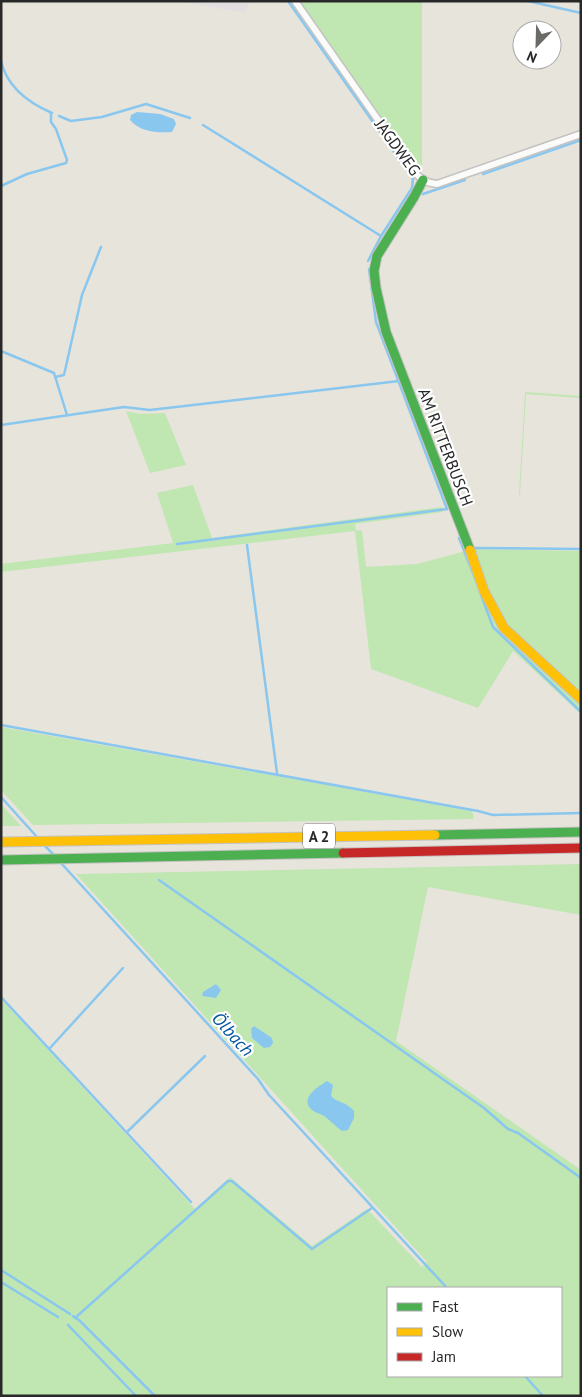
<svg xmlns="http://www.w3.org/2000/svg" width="582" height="1397" viewBox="0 0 582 1397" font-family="'PT Sans',sans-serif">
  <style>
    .industrial { fill: #e2dee0 }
    .green { fill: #c0e6b2; fill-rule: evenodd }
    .water { fill: #89c7ef }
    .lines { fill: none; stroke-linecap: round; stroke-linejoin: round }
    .stream { stroke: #89c7ef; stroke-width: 2.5 }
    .street-casing { stroke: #c4c2c2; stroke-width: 9 }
    .fast-casing { stroke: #c4c2c2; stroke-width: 11 }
    .slow-casing { stroke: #c4c2c2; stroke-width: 11 }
    .jam-casing { stroke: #c4c2c2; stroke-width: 11 }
    .street { stroke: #fbfbfa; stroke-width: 6 }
    .fast { stroke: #4caf50; stroke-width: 9 }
    .slow { stroke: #ffc107; stroke-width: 9 }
    .jam { stroke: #c62828; stroke-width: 9 }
    .labels { text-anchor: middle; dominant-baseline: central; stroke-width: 4.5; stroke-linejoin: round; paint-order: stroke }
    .shield { fill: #fff; stroke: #686868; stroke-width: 1 }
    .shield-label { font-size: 15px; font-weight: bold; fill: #282828 }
    .street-label { font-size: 16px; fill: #282828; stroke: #fff }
    .water-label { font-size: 18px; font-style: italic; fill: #0355a0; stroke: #fff }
  </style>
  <rect width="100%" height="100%" fill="#e7e4dc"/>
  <polygon class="industrial" points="179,1 250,1 245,13"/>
  <g class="green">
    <polygon points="299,1 422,1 422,165 416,168"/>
    <polygon points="525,392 581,396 581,398 526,394 520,495 519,495"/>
    <polygon points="126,411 140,414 165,413 186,465 150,473"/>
    <polygon points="193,485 212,538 441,507 443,512 355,524 356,531 362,530 366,567 417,564 466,551 499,627 581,703 581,714 513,651 478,708 371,669 355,531 1,572 1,564 173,543 157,493"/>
    <polygon points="475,549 581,551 581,692 508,626 487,589"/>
    <polygon points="1,727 472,811 474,819 33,825 1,790"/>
    <polygon points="1,804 21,826 1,826"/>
    <path d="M581 864V915L428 887 396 1041 581 1170V1396H1V999L195 1209 230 1177 312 1246 367 1209 422 1267 427 1262 76 874ZM388 1288H561V1376H388Z"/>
  </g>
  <g class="water">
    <path d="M137 112 160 114 174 119 176 124 172 132C157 133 140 132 130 120L131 115Z"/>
    <polygon points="216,984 221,990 216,998 202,996 203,992"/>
    <polygon points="254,1026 272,1038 273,1043 270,1047 264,1048 252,1038 251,1029"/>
    <path d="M327 1081 333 1085 331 1096C339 1104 344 1100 354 1111V1118L348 1130 342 1131C336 1127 330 1120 324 1116 319 1113 313 1112 310 1108 301 1097 319 1086 327 1081Z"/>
  </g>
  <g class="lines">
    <g class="stream">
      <polyline points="288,1 413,179 412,188 381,236 368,261"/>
      <polyline points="528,1 581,13"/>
      <path d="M1 61C7 87 29 103 52 113"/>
      <polyline points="59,116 71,121 102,117 146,104 190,118"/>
      <polyline points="203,125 381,236"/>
      <polyline points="483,174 581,140"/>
      <polyline points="1,186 27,174 66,163 67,160 56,129 51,122 51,113"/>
      <polyline points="423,194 465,180"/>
      <polyline points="369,269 376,322 447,509"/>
      <polyline points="1,351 54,373 67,415"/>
      <polyline points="55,377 64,375 82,295 101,247"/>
      <polyline points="1,425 124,407 150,410 399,381"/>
      <polyline points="459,538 477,583"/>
      <polyline points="177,544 447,509"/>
      <polyline points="247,545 277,773"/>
      <polyline points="473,548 581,549"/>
      <polyline points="481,595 493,627 581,712"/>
      <polyline points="1,725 478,811 493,815 581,813"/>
      <polyline points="1,797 37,837"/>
      <polyline points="44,845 54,855"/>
      <polyline points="61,863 258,1079 269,1095 447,1288"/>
      <polyline points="159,880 484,1108 508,1129 518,1133 581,1178"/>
      <polyline points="1,997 191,1202"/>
      <polyline points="50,1048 123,968"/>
      <polyline points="127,1132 205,1056"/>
      <polyline points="1,1270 70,1314"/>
      <polyline points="1,1282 58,1317"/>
      <polyline points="73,1316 80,1321 155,1396"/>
      <polyline points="75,1318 228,1181 232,1181 312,1249 372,1208"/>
      <polyline points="68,1325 136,1396"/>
      <polyline points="525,1376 543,1396"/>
    </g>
    <defs>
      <path id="street" d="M295 1 413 170C420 179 426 183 437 184L581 134"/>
      <g id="fast">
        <polyline points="423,180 414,197 377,256 374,271 376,288 386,332 470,550"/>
        <polyline points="435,835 581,832"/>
        <polyline points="1,860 343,853"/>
      </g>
      <g id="slow">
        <polyline points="470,550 484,591 504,628 581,699"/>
        <polyline points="1,842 435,835"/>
      </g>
      <polyline id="jam" points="343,853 581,848"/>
    </defs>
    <use href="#street" class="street-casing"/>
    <use href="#fast" class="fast-casing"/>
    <use href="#slow" class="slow-casing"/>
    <use href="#jam" class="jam-casing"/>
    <use href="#street" class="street"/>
    <use href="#fast" class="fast"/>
    <use href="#slow" class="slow"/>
    <use href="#jam" class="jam"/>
  </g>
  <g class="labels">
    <rect class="shield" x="303" y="823.5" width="32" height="25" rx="4"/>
    <g class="shield-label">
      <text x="319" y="836">A 2</text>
    </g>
    <g class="street-label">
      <text transform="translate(398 147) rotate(54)">JAGDWEG</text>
      <text transform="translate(446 447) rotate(69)">AM RITTERBUSCH</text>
    </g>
    <g class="water-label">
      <text transform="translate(233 1034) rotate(48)">Ölbach</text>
    </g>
  </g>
  <rect width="582" height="1397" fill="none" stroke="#282828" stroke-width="5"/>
  <rect x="387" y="1287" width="175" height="90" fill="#ffffff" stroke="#a9a9a9"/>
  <rect x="397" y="1303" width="25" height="8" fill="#4caf50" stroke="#a9a9a9"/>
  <text x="432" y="1312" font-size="15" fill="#282828">Fast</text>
  <rect x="397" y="1328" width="25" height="8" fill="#ffc107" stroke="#a9a9a9"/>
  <text x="432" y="1337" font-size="15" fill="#282828">Slow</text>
  <rect x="397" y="1353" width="25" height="8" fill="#c62828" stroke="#a9a9a9"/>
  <text x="432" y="1362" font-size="15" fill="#282828">Jam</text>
  <g transform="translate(537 45) rotate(203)"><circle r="24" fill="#ffffff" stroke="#a9a9a9"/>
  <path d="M0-4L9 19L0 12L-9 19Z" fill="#6b6a67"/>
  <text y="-8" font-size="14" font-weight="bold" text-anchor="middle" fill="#282828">N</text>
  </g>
</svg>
